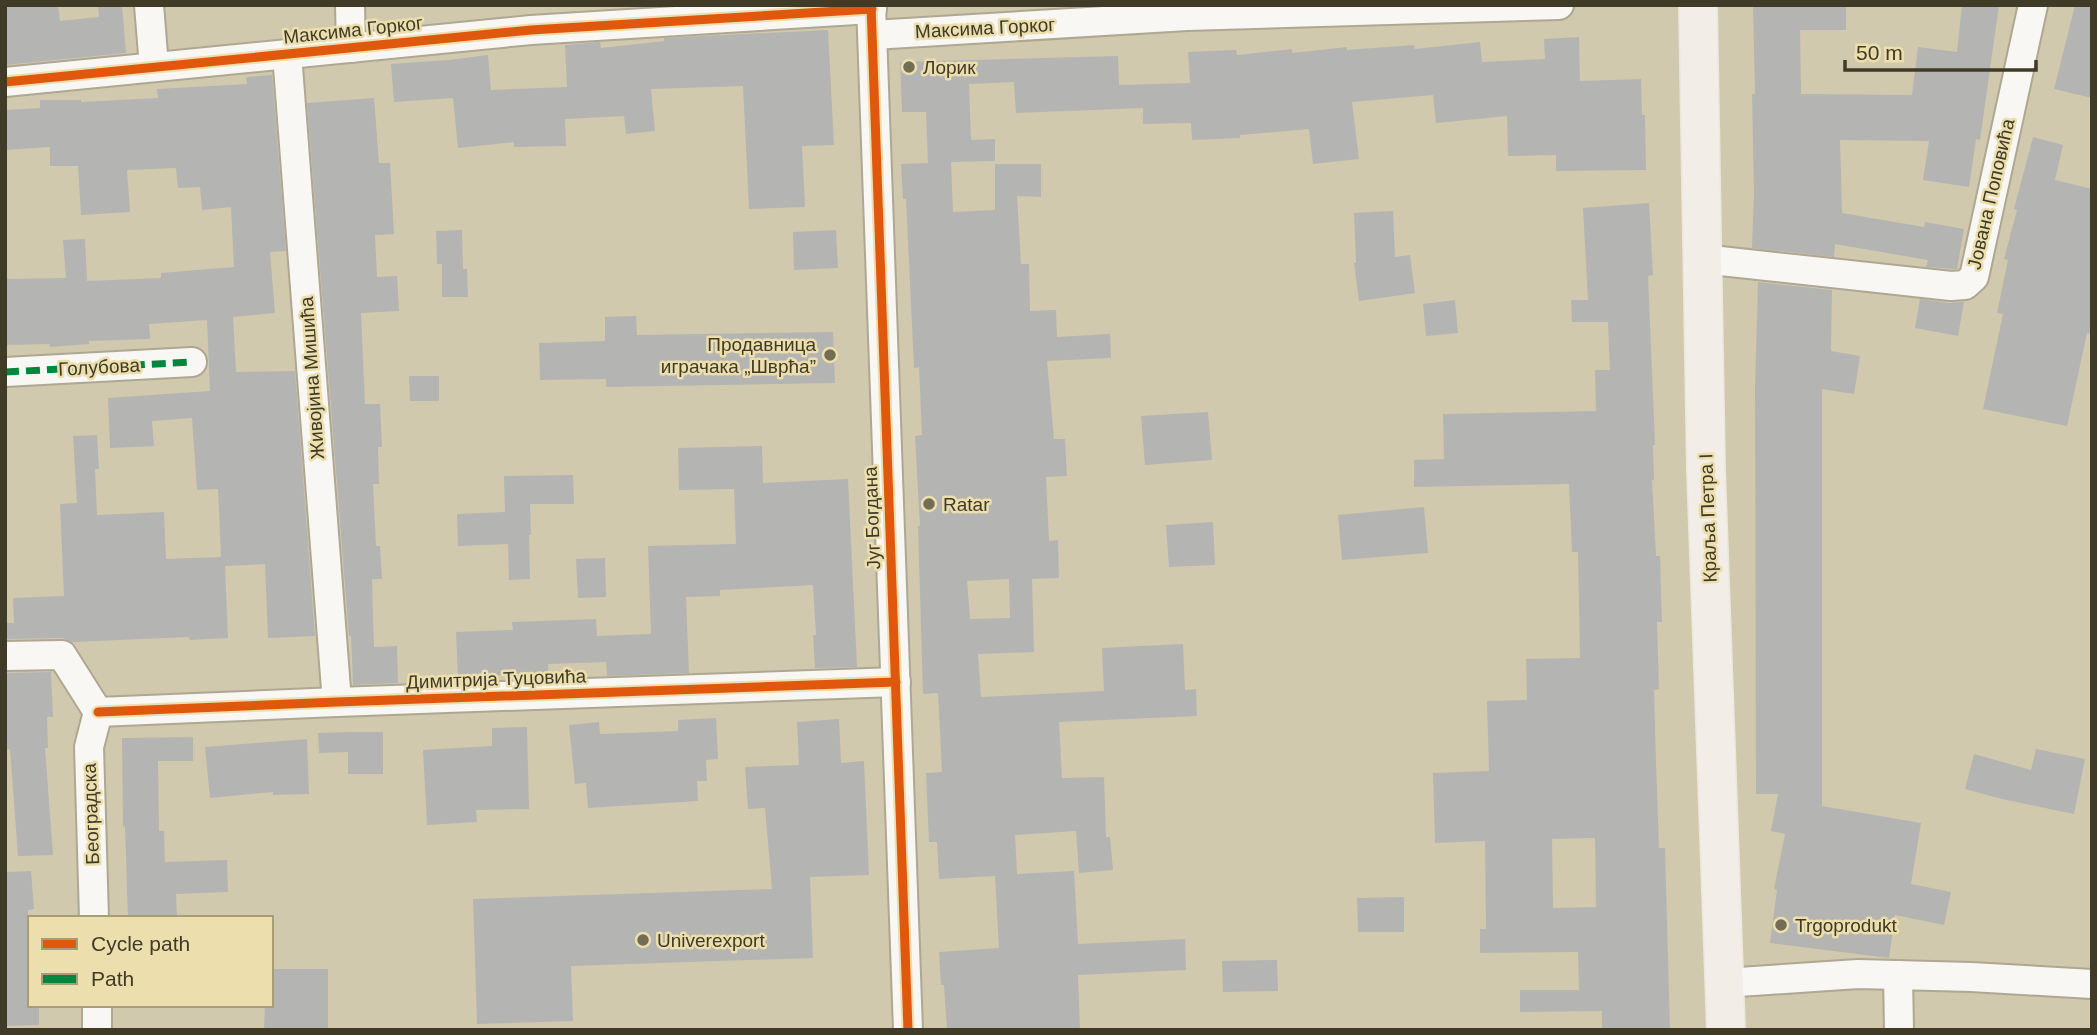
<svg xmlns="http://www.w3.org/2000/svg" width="2097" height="1035" viewBox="0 0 2097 1035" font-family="Arial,sans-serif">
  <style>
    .building { fill: #b4b4b2; fill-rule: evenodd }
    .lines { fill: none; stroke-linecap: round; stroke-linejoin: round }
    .minor-casing { stroke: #aea792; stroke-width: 32 }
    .major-casing { stroke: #eae7db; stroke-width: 40 }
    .minor { stroke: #f8f7f3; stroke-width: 28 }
    .major { stroke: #f3ede8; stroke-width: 37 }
    .quiet { stroke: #00873e; stroke-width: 7; stroke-dasharray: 14 7; stroke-linecap: butt }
    .cycleway-casing { stroke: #ecdead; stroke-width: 13 }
    .cycleway { stroke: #e0580d; stroke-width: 9 }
    .poi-dot { fill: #736d56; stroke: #ecdead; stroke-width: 2.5 }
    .labels { text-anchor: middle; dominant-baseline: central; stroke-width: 5; stroke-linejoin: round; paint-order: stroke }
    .street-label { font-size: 19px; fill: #403b27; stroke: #ecdead }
    .poi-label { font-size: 19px; fill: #403b27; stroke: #ecdead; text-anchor: start }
  </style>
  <rect width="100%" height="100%" fill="#d1c9ae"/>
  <g class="building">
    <polygon points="5,5 58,5 60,21 99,17 98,5 122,5 126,53 5,65"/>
    <polygon points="1753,5 1846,5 1846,30 1800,30 1801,94 1912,95 1918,47 1957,52 1962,5 1999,5 1980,140 1976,139 1969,187 1923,180 1929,141 1840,140 1842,213 1924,227 1925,222 1964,229 1957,269 1926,267 1928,260 1835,244 1834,257 1752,248 1754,193 1752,94 1755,94"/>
    <polygon points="2075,5 2092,5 2092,98 2054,89"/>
    <polygon points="828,30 834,145 802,146 805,207 749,209 743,86 651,89 655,131 626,134 624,116 565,119 566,146 514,147 514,142 458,148 453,98 394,102 391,64 449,60 488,55 491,90 567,87 565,45 600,42 601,48 664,41 664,38"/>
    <path d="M1579 37 1580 81 1641 79 1642 115H1645L1646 170 1556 171V155L1508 156 1507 116 1436 123 1433 95 1352 102 1359 159 1313 164 1309 129 1240 135V138L1192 140 1191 123 1143 124V108L1016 113 1014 82 969 84 971 140 995 139V161L951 162 953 212 995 210V164H1041V197L1017 196 1021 264H1029L1030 311 1056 310 1057 337 1110 334 1111 358 1047 361 1054 439H1065L1067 476 1046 477 1049 541 1058 540 1059 578 1032 579 1034 652 978 654 981 697 1104 691 1102 648 1183 644 1185 690 1196 689 1197 716 1059 722 1062 778 1104 777 1106 837H1110L1113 870 1079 873 1076 831 1015 835 1017 874 1074 871 1078 944 1185 939 1186 970 1078 975 1080 1030H947L944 985H941L939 952 999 948 995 876 939 879 937 842H929L926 773 942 772 938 693 923 694 918 526H920L915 436 922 435 919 367 914 368 906 199H903L901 164 928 163 926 112H902L900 62 1118 56 1119 85 1190 83 1188 52 1236 50 1237 55 1292 49V53L1347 47V50L1414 45 1415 49 1480 42 1482 62 1545 59 1544 39ZM1009 579 1010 618 970 619 967 581Z"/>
    <polygon points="272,75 286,251 270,252 275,313 233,317 236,372 295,371 315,636 268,638 265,564 225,566 228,638 190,640 189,637 72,642 62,638 5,639 5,623 14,623 13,598 64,596 60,504 77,503 73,436 97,435 99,469 95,469 97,515 164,512 166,559 221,557 218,489 197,490 192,418 152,421 154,446 110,448 108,398 210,391 207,320 149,324 150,339 89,341 89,344 50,347 50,344 5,345 5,279 66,278 63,240 85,239 87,281 161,278 161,273 234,267 231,207 202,210 200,187 178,188 176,168 127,170 130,212 81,215 78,166 50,166 50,147 5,150 5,110 40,108 40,100 81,100 81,102 158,98 157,89 247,84 246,77"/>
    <polygon points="374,98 379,163 390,163 394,234 375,235 377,277 397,276 399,311 361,313 365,404 380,404 382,447 378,447 379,484 373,484 376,546 380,546 382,579 372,579 374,647 397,646 398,683 353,685 351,636 349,636 307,103"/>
    <polygon points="2033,137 2063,145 2055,180 2092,189 2092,334 2087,333 2067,426 1983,409 2003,314 1997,313 2008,260 2004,259 2017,210 2014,209"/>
    <path d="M1649 203 1653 275 1648 276 1655 445H1653L1654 480H1652L1656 556H1660L1662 622H1657L1659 689 1654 690 1656 763 1659 848H1665L1670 1030H1602V1011L1520 1012V990H1579L1578 952 1480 953V929H1486L1485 841 1435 843 1433 773 1489 771 1487 701 1527 700 1526 659 1580 658 1578 552H1572L1569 484 1414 487V460L1444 459 1443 414 1596 411 1595 370H1610L1608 322H1572L1571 300H1588L1583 208ZM1595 838 1596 907 1553 908 1552 839Z"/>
    <polygon points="1393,211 1395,257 1410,255 1415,293 1359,301 1354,263 1356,263 1354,213"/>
    <polygon points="462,230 463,269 467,269 468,297 442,297 442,264 437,264 436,231"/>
    <polygon points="836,230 838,268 794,270 793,232"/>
    <polygon points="1758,282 1832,290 1831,351 1860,356 1854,394 1822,389 1822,806 1921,823 1911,884 1951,892 1944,925 1895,915 1889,958 1770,943 1777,890 1774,889 1785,834 1771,831 1778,794 1756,794 1755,387"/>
    <polygon points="1920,299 1949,303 1964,302 1958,336 1915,328"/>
    <polygon points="1455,300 1458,333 1426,336 1423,304"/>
    <polygon points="636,316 637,335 833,332 835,383 606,387 606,379 540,380 539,343 605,341 605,317"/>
    <polygon points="409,376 439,376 439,401 410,401"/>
    <polygon points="1208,412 1212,460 1145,465 1141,416"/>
    <polygon points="762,446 763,483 848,479 857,667 815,668 813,635 816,635 813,585 720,590 720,596 686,597 689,673 607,676 606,662 548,664 548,673 458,677 456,632 513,630 512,622 596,619 597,636 651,634 648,546 736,544 734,489 679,490 678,448"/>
    <polygon points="573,475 574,504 530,504 531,535 529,535 530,579 509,580 508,544 458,546 457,514 505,512 504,476"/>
    <polygon points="1424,507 1428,553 1342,560 1338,515"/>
    <polygon points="1213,522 1215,565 1169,567 1166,525"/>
    <polygon points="605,558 606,597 578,598 576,559"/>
    <polygon points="51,672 53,717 47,717 48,748 45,748 53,855 18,856 10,749 5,750 5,673"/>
    <polygon points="716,718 718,759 706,760 707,781 697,781 698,801 588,808 586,783 575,784 569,725 599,722 600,734 678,731 678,720"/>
    <polygon points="839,719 841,763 864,761 869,875 810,877 813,958 571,966 573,1021 477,1024 473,899 772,889 765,808 748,809 745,767 799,765 797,722"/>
    <polygon points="527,727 529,809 476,810 477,822 427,825 423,750 492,746 492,728"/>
    <polygon points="351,732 383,732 383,774 348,774 348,752 319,753 318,733"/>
    <polygon points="193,737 193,761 158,761 159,831 164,831 165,862 227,860 228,892 176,894 177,918 128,918 125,826 123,827 122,738"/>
    <polygon points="307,739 309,794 273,795 273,792 210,798 205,747"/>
    <polygon points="2036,749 2085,759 2074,814 2002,799 1965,789 1974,754 2031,770"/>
    <polygon points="31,871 34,909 28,910 30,1005 39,1005 39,1025 5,1026 5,872"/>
    <polygon points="1404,897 1404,932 1358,932 1357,898"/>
    <polygon points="1277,960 1278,991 1223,992 1222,961"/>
    <polygon points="271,969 328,969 328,1030 264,1030 265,1005 271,1005"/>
  </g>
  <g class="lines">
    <defs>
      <g id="minor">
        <polyline points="149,5 154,67"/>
        <polyline points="350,5 351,48"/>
        <polyline points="871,5 908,1030"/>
        <polyline points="873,35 1187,16 1559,5"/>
        <polyline points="287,54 337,702"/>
        <polyline points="5,82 531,30 872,9"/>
        <polyline points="1702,259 1951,286 1965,285 1974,277 2033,5"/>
        <polyline points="5,372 192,362"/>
        <polyline points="5,656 62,655 98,712"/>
        <polyline points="98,712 337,702 896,682"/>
        <polyline points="94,918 89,747 98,712"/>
        <polyline points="1898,975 1899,1030"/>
        <polyline points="1724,983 1858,974 1971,977 2092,984"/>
        <polyline points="97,1005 97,1030"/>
      </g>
      <polyline id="major" points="1698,5 1706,470 1726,1030"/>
    </defs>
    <use href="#minor" class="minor-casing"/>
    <use href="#major" class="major-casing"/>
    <use href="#minor" class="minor"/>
    <use href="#major" class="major"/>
    <polyline class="quiet" points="5,372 192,362"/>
    <defs>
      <g id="cycleway">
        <polyline points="871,5 908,1030"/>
        <polyline points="5,82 531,30 872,9"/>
        <polyline points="98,712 337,702 896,682"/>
      </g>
    </defs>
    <use href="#cycleway" class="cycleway-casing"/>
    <use href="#cycleway" class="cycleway"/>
  </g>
  <g class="poi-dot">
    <circle cx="909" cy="67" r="7"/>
    <circle cx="830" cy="355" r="7"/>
    <circle cx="929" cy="504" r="7"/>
    <circle cx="1781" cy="925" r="7"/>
    <circle cx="643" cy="940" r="7"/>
  </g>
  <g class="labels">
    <g class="street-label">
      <text transform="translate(985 28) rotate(-3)">Максима Горког</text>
      <text transform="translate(353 30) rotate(-6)">Максима Горког</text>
      <text transform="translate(1991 194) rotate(-77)">Јована Поповића</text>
      <text transform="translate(99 367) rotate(-3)">Голубова</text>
      <text transform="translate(312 378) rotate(-94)">Живојина Мишића</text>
      <text transform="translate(872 518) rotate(-92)">Југ Богдана</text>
      <text transform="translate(1708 518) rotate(-92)">Краља Петра I</text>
      <text transform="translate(496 679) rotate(-2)">Димитрија Туцовића</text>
      <text transform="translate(91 814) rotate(-92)">Београдска</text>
    </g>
    <g class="poi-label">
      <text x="923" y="67">Лорик</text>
      <text x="816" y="344" text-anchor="end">Продавница<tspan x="816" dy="22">играчака „Шврћа”</tspan></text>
      <text x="943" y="504">Ratar</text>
      <text x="1795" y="925">Trgoprodukt</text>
      <text x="657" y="940">Univerexport</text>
    </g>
  </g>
  <rect width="2097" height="1035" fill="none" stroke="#403b27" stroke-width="14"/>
  <rect x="28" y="916" width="245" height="91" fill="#ecdead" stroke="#a79d77" stroke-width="2"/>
  <rect x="42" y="939" width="35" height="10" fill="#e0580d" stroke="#a79d77" stroke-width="2"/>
  <text x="91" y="951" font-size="21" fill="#403b27">Cycle path</text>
  <rect x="42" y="974" width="35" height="10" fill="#00873e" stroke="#a79d77" stroke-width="2"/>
  <text x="91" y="986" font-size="21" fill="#403b27">Path</text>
  <path d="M1845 60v10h191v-10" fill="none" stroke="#403b27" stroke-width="3.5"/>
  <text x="1856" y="60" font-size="21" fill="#403b27" stroke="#ecdead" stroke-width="5" paint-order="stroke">50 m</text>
</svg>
